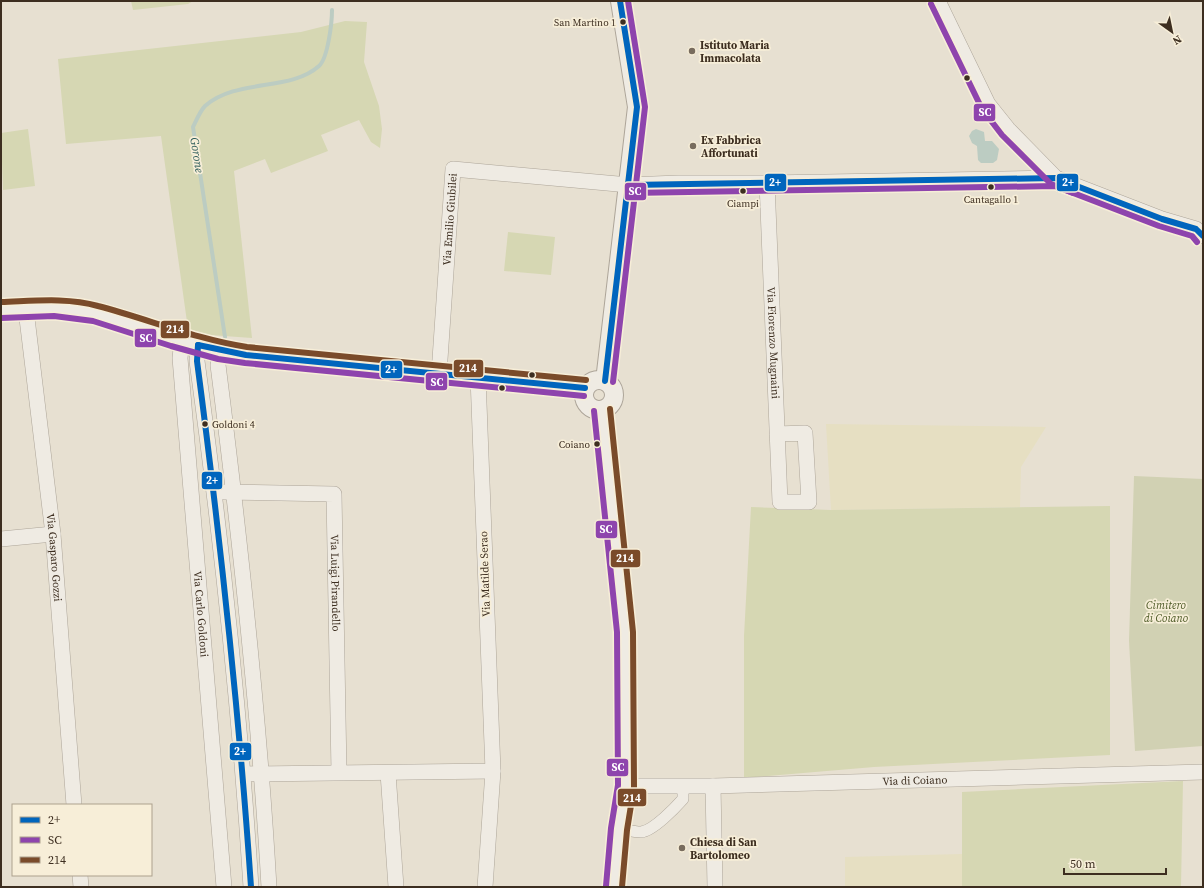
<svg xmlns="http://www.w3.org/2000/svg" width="1204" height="888" viewBox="0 0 1204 888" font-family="'Source Serif 4',serif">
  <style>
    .farmland { fill: #e6dfc2 }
    .green { fill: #d6d7b3 }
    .cemetery { fill: #d1d1b3 }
    .water { fill: #bcccc2 }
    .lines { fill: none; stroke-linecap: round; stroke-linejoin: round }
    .stream { stroke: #bcccc2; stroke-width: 4 }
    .pedestrian-casing { stroke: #ada599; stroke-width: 12 }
    .minor-casing { stroke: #ada599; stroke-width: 16 }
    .tertiary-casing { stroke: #ada599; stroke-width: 20 }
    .pedestrian { stroke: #efebe3; stroke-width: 11 }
    .minor { stroke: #efebe3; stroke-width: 15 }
    .tertiary { stroke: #efebe3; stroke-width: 18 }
    .bus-1-casing { stroke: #f7eed8; stroke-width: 9 }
    .bus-2-casing { stroke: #f7eed8; stroke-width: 9 }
    .bus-3-casing { stroke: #f7eed8; stroke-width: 9 }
    .bus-1 { stroke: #0065bd; stroke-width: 6 }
    .bus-2 { stroke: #8e44ad; stroke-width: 6 }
    .bus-3 { stroke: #7a4b2a; stroke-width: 6 }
    .bus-dot { fill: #3d2e20; stroke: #f7eed8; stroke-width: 1.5 }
    .poi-dot { fill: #786c5e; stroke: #f7eed8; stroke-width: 1.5 }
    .labels { text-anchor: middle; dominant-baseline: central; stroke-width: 3.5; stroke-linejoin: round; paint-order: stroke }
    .bus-label { font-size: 10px; fill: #3d2e20; stroke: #f7eed8; text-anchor: end }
    .poi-label { font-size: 11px; font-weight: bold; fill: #3d2e20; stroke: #f7eed8; text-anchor: start }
    .street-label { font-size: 11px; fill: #3d2e20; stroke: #f7eed8 }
    .park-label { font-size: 11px; font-style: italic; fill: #4d5a26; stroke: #f7eed8 }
    .water-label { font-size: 12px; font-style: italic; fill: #2f5d5a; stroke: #f7eed8 }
    .line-badge { stroke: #f7eed8; stroke-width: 1.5 }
    .badge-label { font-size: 11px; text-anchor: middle; font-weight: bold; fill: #fff }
  </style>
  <rect width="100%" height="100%" fill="#e7e0d1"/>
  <g class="farmland">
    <polygon points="826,424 1046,427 1021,467 1020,507 831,510"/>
    <polygon points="962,854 962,887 845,887 845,857"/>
  </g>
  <g class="green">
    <polygon points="131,1 193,1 188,4 133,10"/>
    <polygon points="345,21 367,22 364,62 379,106 382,129 380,148 371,142 359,120 321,135 328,151 271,173 265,159 234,171 252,338 210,335 188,329 161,136 66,144 58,59 301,32"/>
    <polygon points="28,129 35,186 3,190 1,133"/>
    <polygon points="508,232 555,237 551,275 504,271"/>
    <polygon points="1110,506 1110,755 874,767 744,778 744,636 751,507 831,510"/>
    <polygon points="1183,781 1181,887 962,887 962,792"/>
  </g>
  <polygon class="cemetery" points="1134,476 1203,479 1203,746 1135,751 1129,641"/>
  <polygon class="water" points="976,129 984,132 985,141 992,141 999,149 997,160 993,163 981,163 978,160 977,146 972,143 969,136 972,131"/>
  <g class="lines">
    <path class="stream" d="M225 337 193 127C196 121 200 111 205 106 237 78 290 92 319 66 328 58 332 22 332 10"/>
    <defs>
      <path id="pedestrian" d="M619 829C626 830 634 832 641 832 653 831 675 808 683 799V786"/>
      <g id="minor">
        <polyline points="938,1 988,104 1008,129 1056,178 1162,219 1196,229 1203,236"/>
        <path id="s1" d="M767 183 780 502H809L805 433 777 434"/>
        <polyline points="1,310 54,308 95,313 173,338 220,351 246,355 380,367 585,388"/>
        <path id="s2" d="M26 310 53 534 74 805"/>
        <path id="s3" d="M182 340 180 358 224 887"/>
        <path d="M198 345 197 361C221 536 240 711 251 887"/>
        <path d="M220 351 218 365C240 538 259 712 269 887"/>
        <path id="s4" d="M439 374 453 169 629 185 678 183H767L1056 178"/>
        <path id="s5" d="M224 492 334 494 339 772"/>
        <polyline points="1,539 53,534"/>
        <polyline points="388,773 396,887"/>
        <polyline points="244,774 493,771 478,377"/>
        <path id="s6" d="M626 786H713L1203 772"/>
        <polyline points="713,786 715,887"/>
        <polyline points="80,875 81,887"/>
        <polyline points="485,887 493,771"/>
      </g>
      <g id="tertiary">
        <circle cx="599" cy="395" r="15"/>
        <polyline points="605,381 637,107 620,1"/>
        <polyline points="602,410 625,632 626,786 619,829 614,887"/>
      </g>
    </defs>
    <use href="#pedestrian" class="pedestrian-casing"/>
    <use href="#minor" class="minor-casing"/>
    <use href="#tertiary" class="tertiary-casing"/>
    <use href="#pedestrian" class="pedestrian"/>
    <use href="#minor" class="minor"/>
    <use href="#tertiary" class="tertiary"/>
    <defs>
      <g id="bus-1">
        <polyline points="629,185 1056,178 1162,219 1196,229 1203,236"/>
        <path d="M198 345 197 361C220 536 239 711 251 887"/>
        <polyline points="198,345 246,355 585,388"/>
        <polyline points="605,381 637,107 620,1"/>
      </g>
      <g id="bus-2">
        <polyline points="931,4 982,109 1002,135 1051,184 1073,193"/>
        <polyline points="629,193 1055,186 1159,226 1192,236 1197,242"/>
        <polyline points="1,318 54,316 93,321 171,346 218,359 245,363 584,396"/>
        <polyline points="613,382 645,107 628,1"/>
        <polyline points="594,411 617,632 618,785 611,828 606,886"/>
      </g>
      <g id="bus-3">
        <path d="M1 302C33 301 67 297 98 306 148 319 195 339 247 347L586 380"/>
        <polyline points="610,409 633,632 634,787 627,830 622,887"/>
      </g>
    </defs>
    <use href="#bus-1" class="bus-1-casing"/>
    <use href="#bus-2" class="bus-2-casing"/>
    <use href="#bus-3" class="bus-3-casing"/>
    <use href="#bus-1" class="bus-1"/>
    <use href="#bus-2" class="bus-2"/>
    <use href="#bus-3" class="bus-3"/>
  </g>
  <g class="bus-dot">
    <circle cx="623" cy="22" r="3.5"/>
    <circle cx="967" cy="78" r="3.5"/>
    <circle cx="991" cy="187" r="3.5"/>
    <circle cx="743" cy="191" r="3.5"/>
    <circle cx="532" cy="375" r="3.5"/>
    <circle cx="502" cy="388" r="3.5"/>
    <circle cx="205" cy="424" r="3.5"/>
    <circle cx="597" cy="444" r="3.5"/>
  </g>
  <g class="poi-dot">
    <circle cx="692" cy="51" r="4"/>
    <circle cx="693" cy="146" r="4"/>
    <circle cx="682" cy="848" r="4"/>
  </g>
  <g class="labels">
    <g class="bus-label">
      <text x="616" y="22">San Martino 1</text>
      <text x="991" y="199" text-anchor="middle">Cantagallo 1</text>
      <text x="743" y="203" text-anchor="middle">Ciampi</text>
      <text x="212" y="424" text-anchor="start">Goldoni 4</text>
      <text x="590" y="444">Coiano</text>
    </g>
    <g class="poi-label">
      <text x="700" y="45">Istituto Maria<tspan x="700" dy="13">Immacolata</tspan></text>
      <text x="701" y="140">Ex Fabbrica<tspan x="701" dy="13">Affortunati</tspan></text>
      <text x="690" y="842">Chiesa di San<tspan x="690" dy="13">Bartolomeo</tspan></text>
    </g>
    <g class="street-label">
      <text stroke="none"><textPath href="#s4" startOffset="155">Via Emilio Giubilei</textPath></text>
      <text stroke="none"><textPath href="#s1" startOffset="160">Via Fiorenzo Mugnaini</textPath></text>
      <text stroke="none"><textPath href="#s2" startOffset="249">Via Gasparo Gozzi</textPath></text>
      <text transform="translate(485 574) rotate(-92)">Via Matilde Serao</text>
      <text stroke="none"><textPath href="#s5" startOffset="199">Via Luigi Pirandello</textPath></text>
      <text stroke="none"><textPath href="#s3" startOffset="275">Via Carlo Goldoni</textPath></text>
      <text stroke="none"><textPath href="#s6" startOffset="289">Via di Coiano</textPath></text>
    </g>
    <g class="park-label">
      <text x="1166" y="605">Cimitero<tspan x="1166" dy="13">di Coiano</tspan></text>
    </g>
    <g class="water-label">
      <text transform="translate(197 155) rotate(81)">Gorone</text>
    </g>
  </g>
  <g class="line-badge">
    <rect x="973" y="103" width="23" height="19" rx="4" fill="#8e44ad"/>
    <rect x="1056" y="173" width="23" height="19" rx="4" fill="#0065bd"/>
    <rect x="764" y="173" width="23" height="19" rx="4" fill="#0065bd"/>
    <rect x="624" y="182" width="23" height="19" rx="4" fill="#8e44ad"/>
    <rect x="160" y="320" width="30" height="19" rx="4" fill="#7a4b2a"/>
    <rect x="134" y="328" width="23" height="20" rx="4" fill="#8e44ad"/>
    <rect x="453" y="359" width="31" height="19" rx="4" fill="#7a4b2a"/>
    <rect x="380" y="360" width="23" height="19" rx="4" fill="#0065bd"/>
    <rect x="425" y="372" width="23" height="19" rx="4" fill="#8e44ad"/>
    <rect x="201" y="471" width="22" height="19" rx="4" fill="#0065bd"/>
    <rect x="595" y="520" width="23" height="19" rx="4" fill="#8e44ad"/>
    <rect x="610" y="549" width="31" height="19" rx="4" fill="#7a4b2a"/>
    <rect x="229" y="742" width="23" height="19" rx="4" fill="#0065bd"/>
    <rect x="606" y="758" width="23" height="19" rx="4" fill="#8e44ad"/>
    <rect x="617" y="788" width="30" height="19" rx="4" fill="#7a4b2a"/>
  </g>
  <g class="badge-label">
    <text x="985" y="116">SC</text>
    <text x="1068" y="186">2+</text>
    <text x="775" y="186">2+</text>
    <text x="635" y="195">SC</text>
    <text x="175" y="333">214</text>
    <text x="146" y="342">SC</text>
    <text x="468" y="372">214</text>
    <text x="391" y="373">2+</text>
    <text x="437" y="386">SC</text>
    <text x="212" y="484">2+</text>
    <text x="606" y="533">SC</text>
    <text x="625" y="562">214</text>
    <text x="240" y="755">2+</text>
    <text x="618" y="771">SC</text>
    <text x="632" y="802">214</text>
  </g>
  <rect width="1204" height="888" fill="none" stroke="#3d2e20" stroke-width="4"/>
  <rect x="12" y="804" width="140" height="72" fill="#f7eed8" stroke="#ada18e"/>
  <rect x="20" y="817" width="20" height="6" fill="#0065bd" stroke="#ada18e"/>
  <text x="48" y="824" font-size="12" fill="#3d2e20">2+</text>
  <rect x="20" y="837" width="20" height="6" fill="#8e44ad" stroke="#ada18e"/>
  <text x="48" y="844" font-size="12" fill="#3d2e20">SC</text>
  <rect x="20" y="857" width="20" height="6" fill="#7a4b2a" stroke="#ada18e"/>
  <text x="48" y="864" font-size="12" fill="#3d2e20">214</text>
  <g transform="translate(1172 32) rotate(147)" stroke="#f7eed8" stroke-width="3" paint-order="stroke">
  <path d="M0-3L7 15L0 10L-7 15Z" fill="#3d2e20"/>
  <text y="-6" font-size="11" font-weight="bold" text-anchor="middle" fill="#3d2e20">N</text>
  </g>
  <path d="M1064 868v6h102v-6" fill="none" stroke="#3d2e20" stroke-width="2"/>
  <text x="1070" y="868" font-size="12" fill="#3d2e20" stroke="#f7eed8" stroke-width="3" paint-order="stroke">50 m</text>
</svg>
